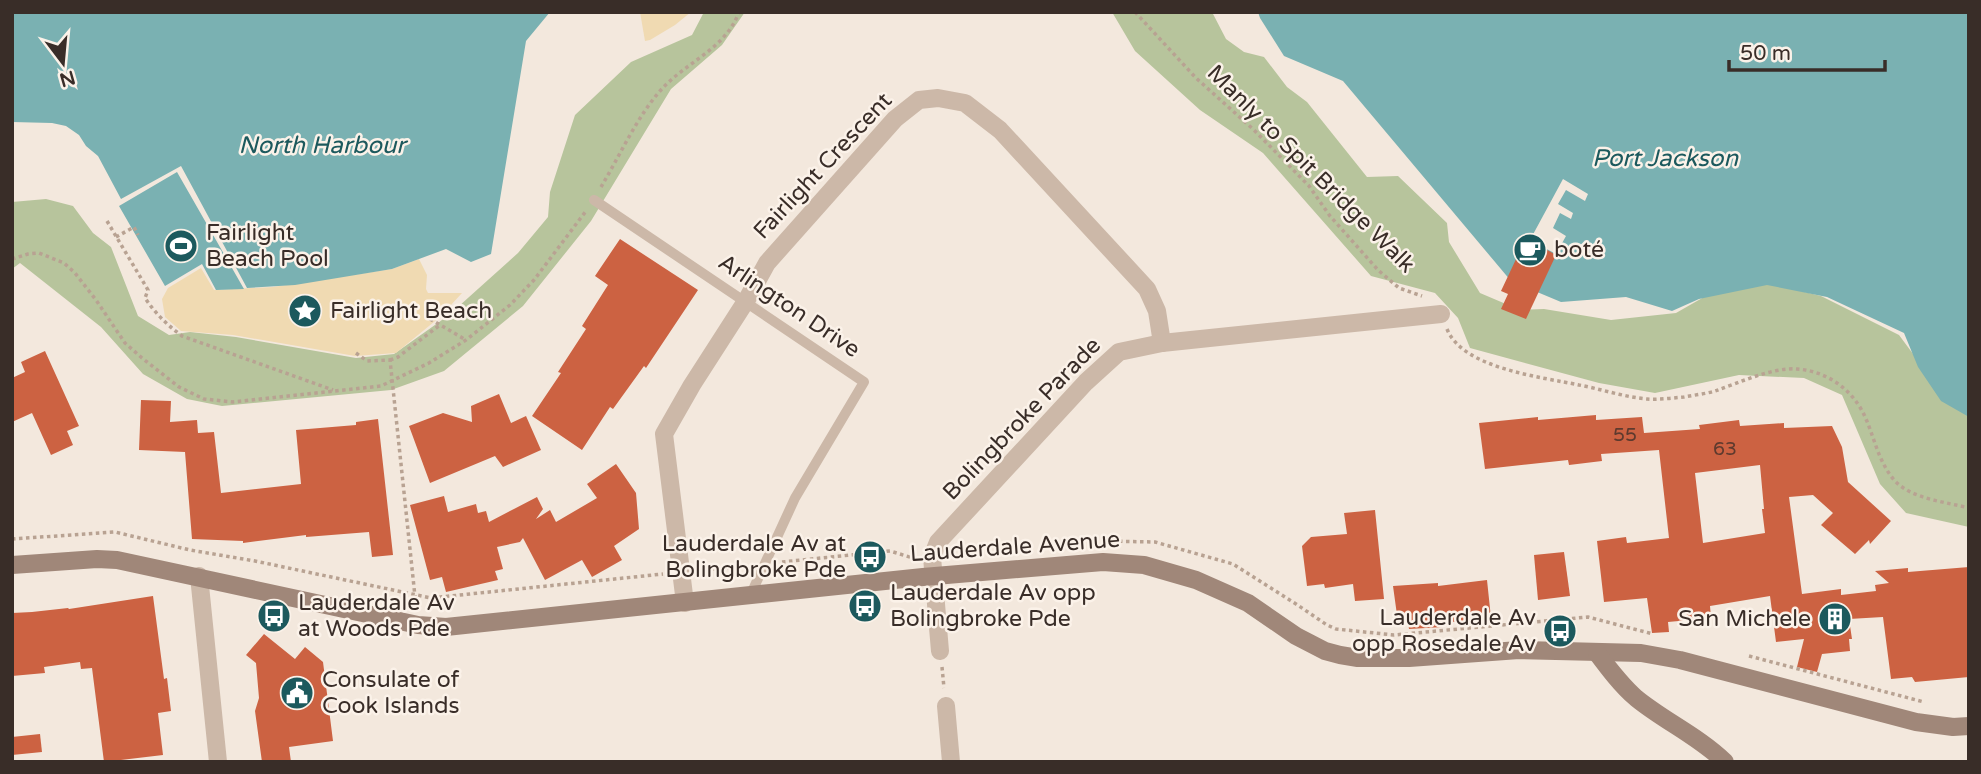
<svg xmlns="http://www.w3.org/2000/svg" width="1981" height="774" viewBox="0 0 1981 774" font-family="'Varela Round',sans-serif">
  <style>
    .green { fill: #b7c49c }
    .sand { fill: #f0dab2 }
    .water { fill: #7ab1b2 }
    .pier { fill: #f3e8dd }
    .building { fill: #cc6242; fill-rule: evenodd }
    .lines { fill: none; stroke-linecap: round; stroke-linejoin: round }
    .path { stroke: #b8a292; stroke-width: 3.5; stroke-dasharray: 3.5 3.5; stroke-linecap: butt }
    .lane { stroke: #ccb8a8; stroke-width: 10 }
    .street { stroke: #ccb8a8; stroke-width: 18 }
    .secondary { stroke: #a08779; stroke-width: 18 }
    .labels { text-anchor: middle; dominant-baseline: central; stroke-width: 5; stroke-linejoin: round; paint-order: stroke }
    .number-label { font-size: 19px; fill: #5e3a2e }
    .street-label { font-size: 23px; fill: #392d28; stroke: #fbf2e9 }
    .poi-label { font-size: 23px; fill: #392d28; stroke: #fbf2e9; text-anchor: start }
    .water-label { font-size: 24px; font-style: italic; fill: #1c595d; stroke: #fbf2e9 }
  </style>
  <rect width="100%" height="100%" fill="#f3e8dd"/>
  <g class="green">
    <polygon points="704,12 745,12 722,45 671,89 591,221 523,306 444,371 391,390 222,406 187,399 143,374 101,327 20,263 12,269 12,202 46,199 73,206 93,233 111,247 138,316 169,335 190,332 236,337 356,358 394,354 449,315 518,253 548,217 550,192 575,115 631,62 692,35"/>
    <polygon points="1112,12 1212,12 1226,39 1244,52 1264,57 1287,87 1307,102 1367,177 1398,176 1447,223 1449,242 1480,293 1520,310 1544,309 1611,320 1676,313 1718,289 1755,280 1821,296 1899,335 1951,405 1969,412 1969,527 1906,513 1880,484 1842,395 1804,378 1739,375 1655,393 1599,383 1470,348 1458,318 1435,293 1371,276 1263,153 1200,110 1135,51"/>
  </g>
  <g class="sand">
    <polygon points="640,12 691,12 675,25 650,40 645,41"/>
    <polygon points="419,259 427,275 426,289 428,293 462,293 440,317 396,353 355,356 233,335 181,331 165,317 162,299 168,288 201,268 214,290 273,287 392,269"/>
  </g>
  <g class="water">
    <polygon points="12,12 550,12 526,41 491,254 471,262 446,249 392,269 295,285 247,288 181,166 121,199 98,156 86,146 79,135 66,126 52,123 12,122"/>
    <polygon points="1258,12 1969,12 1969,417 1941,401 1918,367 1904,333 1827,297 1767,285 1699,299 1672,311 1626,297 1561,302 1511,281 1343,81 1284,56 1260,18"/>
    <polygon points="177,172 244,289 216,290 202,264 165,286 119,206"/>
  </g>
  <polygon class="pier" points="1563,179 1588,194 1585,201 1566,190 1558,204 1573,213 1571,219 1560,213 1553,228 1566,236 1556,254 1530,240"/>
  <g class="building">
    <polygon points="1526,238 1556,255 1526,319 1501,309 1508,294 1501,291"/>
    <polygon points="620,239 698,290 646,368 644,366 613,409 610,407 582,450 532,416 561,373 558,372 586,329 582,326 608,285 595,276"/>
    <polygon points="45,351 79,426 67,431 73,445 51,455 32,413 12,422 12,378 25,372 21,362"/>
    <polygon points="499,394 511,423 526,416 541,450 503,467 495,456 430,483 409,426 443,413 472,422 471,406"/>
    <polygon points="141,400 171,401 170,422 197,420 198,433 214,432 221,493 301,484 296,430 356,425 356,422 378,419 393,555 372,557 369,532 306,537 306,535 243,543 243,541 192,539 185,452 139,450"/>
    <path d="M1596 415V420L1642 417 1644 433 1700 429 1699 425 1739 420 1740 426 1784 423V428L1832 426 1842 447 1848 482 1891 521 1870 544 1869 540 1855 554 1821 525 1833 513 1813 495 1789 497 1802 594 1841 589V595L1876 591 1875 585 1889 583 1875 571 1908 568V572L1969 567V677L1915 682 1912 677 1891 679 1883 617 1849 619 1852 639H1849L1850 651 1822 654 1817 672 1797 667 1804 639 1776 642 1770 596 1710 606 1711 618 1668 622 1669 632 1652 633 1647 598 1604 602 1597 541 1626 537 1627 543 1669 538 1659 450 1601 454 1602 461 1569 465 1568 460 1485 469 1479 423 1538 417V420ZM1760 465 1764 509H1762L1765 533 1703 543 1695 473Z"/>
    <polygon points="616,464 636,493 639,529 614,546 622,560 592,577 582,560 545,580 523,538 520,542 497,547 503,569 495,571 498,580 446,592 442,577 430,580 410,505 444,496 448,512 476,504 478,513 486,511 489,522 537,497 543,509 536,519 550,510 556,522 597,498 587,484"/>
    <polygon points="1375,510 1384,599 1355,601 1353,584 1325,588 1324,584 1307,586 1302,546 1311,537 1347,534 1344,513"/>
    <polygon points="1564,552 1570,596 1538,600 1534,555"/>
    <polygon points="1487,580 1491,618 1443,623 1443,627 1409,629 1407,615 1397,615 1393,586 1438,583 1438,586"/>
    <polygon points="153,596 164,679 167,678 171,711 158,713 163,755 104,762 92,668 81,669 80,662 44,667 45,673 12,676 12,613 32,612 68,608 69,609"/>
    <polygon points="264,634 295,659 305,647 323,662 333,741 289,747 291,762 262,762 255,711 259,698 256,663 246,655"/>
    <polygon points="40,734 42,752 12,755 12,737"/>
  </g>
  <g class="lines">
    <g class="path">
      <polyline points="1135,12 1196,78 1254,130 1309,186 1330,216 1378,270 1399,288 1422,296"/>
      <path d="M601 187C619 157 637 117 660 91 685 62 725 50 739 12"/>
      <path d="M107 221 148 290 145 298C155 313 166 324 182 336L333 390"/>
      <polyline points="116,237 134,227 138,235"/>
      <polyline points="12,259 28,254 39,253 64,263 75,273 96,300 125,343 142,358 179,387 204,399 233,402 381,386 429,363 466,340 510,305 534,280 586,211"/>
      <polyline points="430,319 466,340"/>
      <path d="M1447 329C1463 369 1542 377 1579 385 1601 389 1624 397 1647 399 1658 400 1672 398 1684 397 1694 395 1705 394 1715 391 1739 383 1772 367 1797 369 1827 371 1854 390 1866 419 1875 440 1879 463 1895 481 1912 499 1946 502 1969 508"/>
      <polyline points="356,353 367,361 390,360 416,606"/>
      <polyline points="390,360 398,357 440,325"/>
      <polyline points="12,539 115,532 190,550 255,561 431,598 663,574"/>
      <polyline points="1105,541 1155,542 1233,564 1296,604 1327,625 1336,629 1394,635 1588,617 1653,634"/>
      <polyline points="782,562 890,551 913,558"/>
      <polyline points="699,570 747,566"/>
      <polyline points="1749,656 1924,702"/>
      <polyline points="942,667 944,688"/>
    </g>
    <polyline class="lane" points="594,200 864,382 795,498 750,596"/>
    <g class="street">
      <polyline points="199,576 218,762"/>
      <polyline points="685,603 664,434 692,385 746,301 767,263 895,119 919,100 938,98 965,103 1000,130 1147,289 1157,311 1162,343"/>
      <polyline points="940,651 932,557 938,542 1086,382 1119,352 1162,343 1441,314"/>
      <polyline points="946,706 951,762"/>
    </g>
    <g class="secondary">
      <polyline points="12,565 97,559 117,560 418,625 446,627 923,577 1103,562 1144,565 1196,580 1248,603 1296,636 1325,651 1340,655 1358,658 1409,658 1519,650 1641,653 1680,660 1916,722 1953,727 1969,726"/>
      <path d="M1597 653C1609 669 1621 685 1636 698 1664 721 1698 736 1725 762"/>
    </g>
  </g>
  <defs>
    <symbol id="stadium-disc" viewBox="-11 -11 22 22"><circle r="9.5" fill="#1c595d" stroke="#fbf2e9"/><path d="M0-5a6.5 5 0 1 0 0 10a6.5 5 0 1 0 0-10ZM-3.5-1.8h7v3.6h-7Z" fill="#fff"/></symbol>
    <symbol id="cafe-disc" viewBox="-11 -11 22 22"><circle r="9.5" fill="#1c595d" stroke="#fbf2e9"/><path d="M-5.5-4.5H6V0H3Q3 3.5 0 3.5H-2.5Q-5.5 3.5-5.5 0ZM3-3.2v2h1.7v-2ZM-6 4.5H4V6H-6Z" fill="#fff"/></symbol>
    <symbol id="sight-disc" viewBox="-11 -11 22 22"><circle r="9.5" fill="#1c595d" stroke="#fbf2e9"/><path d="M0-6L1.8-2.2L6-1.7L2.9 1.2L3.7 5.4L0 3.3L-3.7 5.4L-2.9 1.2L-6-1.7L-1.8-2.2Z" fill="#fff"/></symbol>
    <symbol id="bus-disc" viewBox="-11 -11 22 22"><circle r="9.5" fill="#1c595d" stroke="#fbf2e9"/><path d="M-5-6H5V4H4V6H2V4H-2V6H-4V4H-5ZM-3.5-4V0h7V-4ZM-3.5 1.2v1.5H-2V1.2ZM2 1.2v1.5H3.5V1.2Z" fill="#fff"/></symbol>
    <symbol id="building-disc" viewBox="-11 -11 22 22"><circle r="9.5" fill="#1c595d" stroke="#fbf2e9"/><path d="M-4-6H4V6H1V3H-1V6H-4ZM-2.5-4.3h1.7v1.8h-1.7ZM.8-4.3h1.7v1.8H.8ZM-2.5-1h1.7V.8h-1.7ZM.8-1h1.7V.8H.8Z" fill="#fff"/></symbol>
    <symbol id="civic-disc" viewBox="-11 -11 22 22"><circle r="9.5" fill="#1c595d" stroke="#fbf2e9"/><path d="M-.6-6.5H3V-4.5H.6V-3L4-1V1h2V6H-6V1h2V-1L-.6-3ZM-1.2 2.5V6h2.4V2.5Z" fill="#fff"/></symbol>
  </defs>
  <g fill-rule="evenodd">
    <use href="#stadium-disc" x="162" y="227" width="38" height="38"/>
    <use href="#cafe-disc" x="1511" y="231" width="38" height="38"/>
    <use href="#sight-disc" x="286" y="292" width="38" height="38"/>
    <use href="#bus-disc" x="851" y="538" width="38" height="38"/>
    <use href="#bus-disc" x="846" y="587" width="38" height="38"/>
    <use href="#bus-disc" x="255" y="597" width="38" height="38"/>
    <use href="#building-disc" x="1816" y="600" width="38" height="38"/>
    <use href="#bus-disc" x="1541" y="612" width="38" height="38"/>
    <use href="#civic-disc" x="278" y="674" width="38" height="38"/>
  </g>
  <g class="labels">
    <g class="number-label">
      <text x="1625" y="435">55</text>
      <text x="1725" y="449">63</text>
    </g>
    <g class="street-label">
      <text transform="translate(823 166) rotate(-47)">Fairlight Crescent</text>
      <text transform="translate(1311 169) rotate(45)">Manly to Spit Bridge Walk</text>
      <text transform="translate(789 306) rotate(34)">Arlington Drive</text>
      <text transform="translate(1022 419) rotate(-46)">Bolingbroke Parade</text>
      <text transform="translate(1015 547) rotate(-4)">Lauderdale Avenue</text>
    </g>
    <g class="poi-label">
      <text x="206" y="233">Fairlight<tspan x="206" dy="26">Beach Pool</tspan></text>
      <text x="1554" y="250">boté</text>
      <text x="330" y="311">Fairlight Beach</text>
      <text x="846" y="544" text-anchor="end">Lauderdale Av at<tspan x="846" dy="26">Bolingbroke Pde</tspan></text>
      <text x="890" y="593">Lauderdale Av opp<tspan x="890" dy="26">Bolingbroke Pde</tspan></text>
      <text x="298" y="603">Lauderdale Av<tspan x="298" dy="26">at Woods Pde</tspan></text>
      <text x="1536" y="618" text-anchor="end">Lauderdale Av<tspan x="1536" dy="26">opp Rosedale Av</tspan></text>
      <text x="1811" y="619" text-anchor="end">San Michele</text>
      <text x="322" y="680">Consulate of<tspan x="322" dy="26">Cook Islands</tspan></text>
    </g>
    <g class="water-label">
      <text x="322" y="145">North Harbour</text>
      <text x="1665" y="158">Port Jackson</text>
    </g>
  </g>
  <rect width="1981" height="774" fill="none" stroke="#392d28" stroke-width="28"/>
  <g transform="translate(63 63) rotate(164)" stroke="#fbf2e9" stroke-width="5" paint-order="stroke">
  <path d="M0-5L12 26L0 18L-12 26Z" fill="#392d28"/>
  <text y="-10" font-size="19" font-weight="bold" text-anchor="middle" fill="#392d28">N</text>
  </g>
  <path d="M1729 60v10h156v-10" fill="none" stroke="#392d28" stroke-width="3.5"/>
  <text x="1740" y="60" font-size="21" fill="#392d28" stroke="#fbf2e9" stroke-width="5" paint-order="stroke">50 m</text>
</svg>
